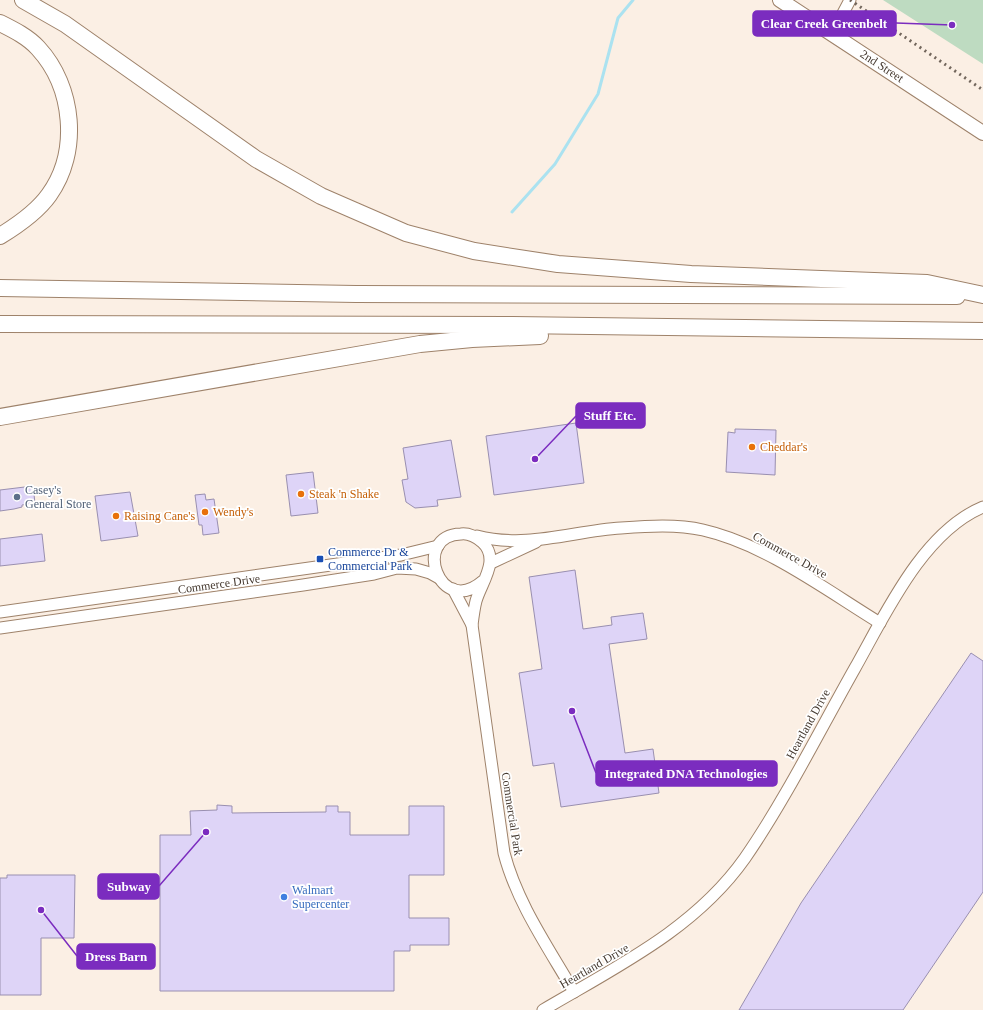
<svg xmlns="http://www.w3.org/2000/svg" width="983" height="1010" viewBox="0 0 983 1010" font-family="'Times New Roman',serif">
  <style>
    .green { fill: #bedbc1 }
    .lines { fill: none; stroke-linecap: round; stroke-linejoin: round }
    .stream { stroke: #abe2f0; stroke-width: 3 }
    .building { fill: #ded4f7; stroke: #998fb0 }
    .minor-casing { stroke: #9e826a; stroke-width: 13 }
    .major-casing { stroke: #9e826a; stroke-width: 16 }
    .highway-casing { stroke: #9e826a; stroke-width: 18 }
    .minor { stroke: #fff; stroke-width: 11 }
    .major { stroke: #fff; stroke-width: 14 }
    .highway { stroke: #fff; stroke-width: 16 }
    .rail { stroke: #72665c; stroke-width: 3; stroke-dasharray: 2 4; stroke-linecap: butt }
    .food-dot { fill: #e8710a; stroke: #fff; stroke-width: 1.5 }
    .service-dot { fill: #5c6f8a; stroke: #fff; stroke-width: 1.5 }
    .transit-dot { fill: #1a4fb4; stroke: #fff; stroke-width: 1.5 }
    .shop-dot { fill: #3f7fe0; stroke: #fff; stroke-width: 1.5 }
    .labels { text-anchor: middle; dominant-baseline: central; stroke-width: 3.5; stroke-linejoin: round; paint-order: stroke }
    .street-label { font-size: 12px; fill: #45392f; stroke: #fff }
    .food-label { font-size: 12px; fill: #c56008; stroke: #fff; text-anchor: start }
    .service-label { font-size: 12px; fill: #4e5e75; stroke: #fff; text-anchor: start }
    .transit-label { font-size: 12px; fill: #164399; stroke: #fff; text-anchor: start }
    .shop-label { font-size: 12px; fill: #366cbe; stroke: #fff; text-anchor: start }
    .leader { fill: none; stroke: #7b2cbf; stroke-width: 1.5 }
    .callout-dot { fill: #7b2cbf; stroke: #fff; stroke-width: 1.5 }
    .callout { fill: #7b2cbf; stroke: #7b2cbf; stroke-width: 1.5 }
    .callout-label { font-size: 13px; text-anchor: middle; font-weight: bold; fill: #fff }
  </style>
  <rect width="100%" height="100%" fill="#fbefe4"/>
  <polygon class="green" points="883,0 983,0 983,64"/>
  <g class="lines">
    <polyline class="stream" points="512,212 555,164 598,94 618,18 633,0"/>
  </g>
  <g class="building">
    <polygon points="576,423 584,483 494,495 486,436"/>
    <polygon points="735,429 776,430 775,475 726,472 728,432 735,433"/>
    <polygon points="451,440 461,497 437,500 438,506 415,508 406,502 402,480 408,479 403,448"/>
    <polygon points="313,472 318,513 291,516 286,475"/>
    <polygon points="33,486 35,503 22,505 22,507 14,509 0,511 0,490"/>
    <polygon points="130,492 138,536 101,541 95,496"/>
    <polygon points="205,494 206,500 214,499 219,533 203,535 202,525 199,525 195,495"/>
    <polygon points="42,534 45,561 0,566 0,539"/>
    <polygon points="575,570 583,629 612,625 611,617 643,613 647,639 609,644 625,753 653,749 659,793 561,807 554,763 533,766 519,673 542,669 529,577"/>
    <polygon points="971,653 983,661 983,892 903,1010 739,1010 801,903"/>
    <polygon points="217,805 232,806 232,813 326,812 326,806 338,806 338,812 350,812 350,835 409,835 409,806 444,806 444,875 409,875 409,918 449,918 449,945 410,945 410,951 394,951 394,991 160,991 160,835 191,835 190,811 217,810"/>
    <polygon points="7,875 75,875 74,938 41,938 41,995 0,995 0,878 7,878"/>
  </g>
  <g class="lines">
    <defs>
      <g id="minor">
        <polyline points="832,34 850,0"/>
        <path d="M477 536C528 549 572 531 621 528 648 526 677 524 703 530 765 544 826 590 880 623"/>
        <polyline points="491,563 536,542"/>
        <path d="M483 581C439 619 411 535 461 534 469 533 476 537 482 542 501 559 481 583 476 601 474 609 473 617 472 625L504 853C517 903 548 947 574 992"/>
        <polyline points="453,589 472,625"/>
        <polyline points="0,612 401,555 438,546"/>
        <polyline points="0,628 303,585 374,574 397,568 416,569 430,573 439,578"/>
        <path d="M543 1010C616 967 695 929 745 858 785 800 820 730 855 668 886 613 923 532 983 507"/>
      </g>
      <polyline id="major" points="780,0 983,133"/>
      <g id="highway">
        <polyline points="23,0 65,24 256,159 321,196 406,233 474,251 558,264 691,274 927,283 983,295"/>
        <path d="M0 23C14 30 28 37 38 48 74 87 80 152 49 195 37 212 18 225 0 236"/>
        <polyline points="0,288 356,294 957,296"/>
        <polyline points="0,324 513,325 983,331"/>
        <polyline points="0,417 420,344 472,339 540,336"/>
      </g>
    </defs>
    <use href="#minor" class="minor-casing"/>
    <use href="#major" class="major-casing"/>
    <use href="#highway" class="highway-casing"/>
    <use href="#minor" class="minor"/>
    <use href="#major" class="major"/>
    <use href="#highway" class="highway"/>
    <polyline class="rail" points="850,0 983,90"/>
  </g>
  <g class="food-dot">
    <circle cx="752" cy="447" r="4"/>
    <circle cx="301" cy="494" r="4"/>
    <circle cx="205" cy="512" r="4"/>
    <circle cx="116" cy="516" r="4"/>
  </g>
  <circle class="service-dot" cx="17" cy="497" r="4"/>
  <rect class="transit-dot" x="316" y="555" width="8" height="8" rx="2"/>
  <circle class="shop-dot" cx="284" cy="897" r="4"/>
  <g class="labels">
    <g class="street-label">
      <text transform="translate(882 66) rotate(33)">2nd Street</text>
      <text transform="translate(790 555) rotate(29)">Commerce Drive</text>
      <text transform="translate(219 584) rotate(-8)">Commerce Drive</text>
      <text transform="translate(808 724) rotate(-61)">Heartland Drive</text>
      <text transform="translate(512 814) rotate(81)">Commercial Park</text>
      <text transform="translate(594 966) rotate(-30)">Heartland Drive</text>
    </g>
    <g class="food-label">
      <text x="760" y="447">Cheddar's</text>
      <text x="309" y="494">Steak 'n Shake</text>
      <text x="213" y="512">Wendy's</text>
      <text x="124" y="516">Raising Cane's</text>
    </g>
    <g class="service-label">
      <text x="25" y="490">Casey's<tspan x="25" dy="14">General Store</tspan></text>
    </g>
    <g class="transit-label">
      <text x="328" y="552">Commerce Dr &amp;<tspan x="328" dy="14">Commercial Park</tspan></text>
    </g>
    <g class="shop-label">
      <text x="292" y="890">Walmart<tspan x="292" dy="14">Supercenter</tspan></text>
    </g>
  </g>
  <path class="leader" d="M952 25L896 23M535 459L576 416M572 711L596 773M206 832L159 886M41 910L77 956"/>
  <g class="callout-dot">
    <circle cx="952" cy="25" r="4"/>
    <circle cx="535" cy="459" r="4"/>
    <circle cx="572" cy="711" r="4"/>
    <circle cx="206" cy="832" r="4"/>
    <circle cx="41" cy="910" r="4"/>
  </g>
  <g class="callout">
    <rect x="753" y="11" width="143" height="25" rx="4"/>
    <rect x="576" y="403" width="69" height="25" rx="4"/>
    <rect x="596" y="761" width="181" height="25" rx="4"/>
    <rect x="98" y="874" width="61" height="25" rx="4"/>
    <rect x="77" y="944" width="78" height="25" rx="4"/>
  </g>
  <g class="callout-label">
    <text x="824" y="28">Clear Creek Greenbelt</text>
    <text x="610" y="420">Stuff Etc.</text>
    <text x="686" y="778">Integrated DNA Technologies</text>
    <text x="129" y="891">Subway</text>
    <text x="116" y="961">Dress Barn</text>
  </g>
</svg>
